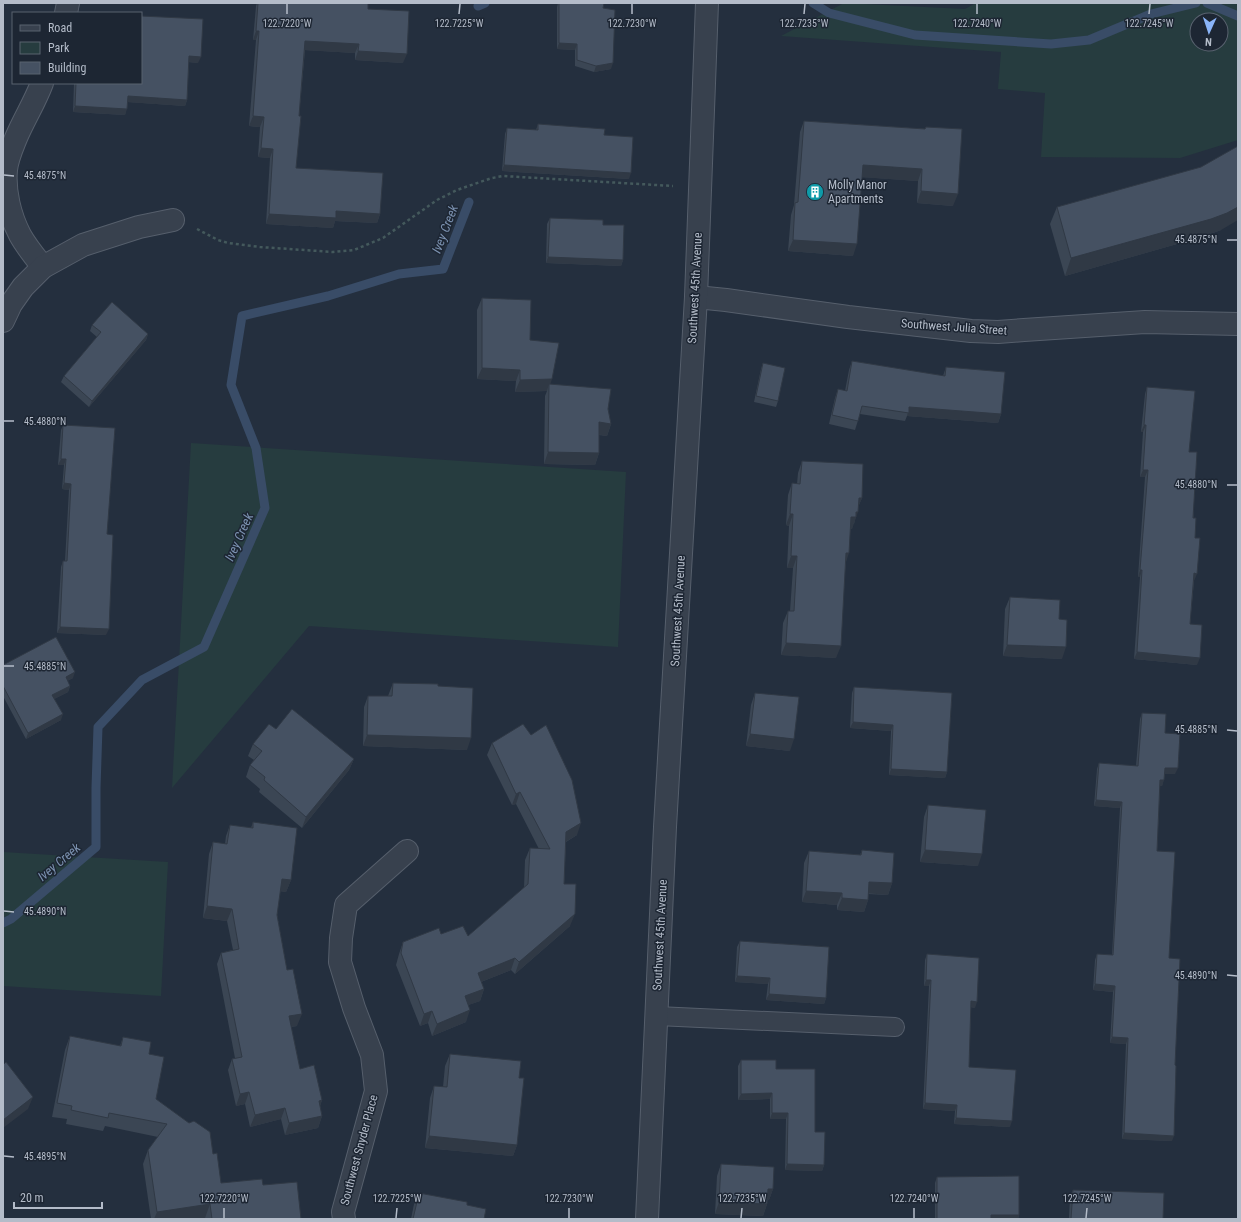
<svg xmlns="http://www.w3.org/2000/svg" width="1241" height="1222" viewBox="0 0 1241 1222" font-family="'Roboto Condensed',sans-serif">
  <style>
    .green { fill: #263c3f; fill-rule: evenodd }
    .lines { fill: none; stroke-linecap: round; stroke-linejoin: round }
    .stream { stroke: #394c67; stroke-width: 9 }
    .lane-casing { stroke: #565f6c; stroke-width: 20 }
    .street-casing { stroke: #565f6c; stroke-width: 24 }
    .path { stroke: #44595c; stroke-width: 2.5; stroke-dasharray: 3 3; stroke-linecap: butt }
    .lane { stroke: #38414e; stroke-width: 18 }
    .street { stroke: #38414e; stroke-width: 22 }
    .wall { fill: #3b4654 }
    .shaded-wall { fill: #303945 }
    .building { fill: #455162; stroke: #303945 }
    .ticks { fill: none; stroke: #b4bcc9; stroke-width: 1.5 }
    .labels { text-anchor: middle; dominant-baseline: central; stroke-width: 3; stroke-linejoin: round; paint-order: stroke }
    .poi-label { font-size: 12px; fill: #b4bcc9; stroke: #1d2633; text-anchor: start }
    .street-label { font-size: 12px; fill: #b4bcc9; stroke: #1d2633 }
    .water-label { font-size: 13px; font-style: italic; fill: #7c92b1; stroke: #1d2633 }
    .ticks-label { font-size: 10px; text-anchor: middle; fill: #b4bcc9; stroke: #1d2633; stroke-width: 3; stroke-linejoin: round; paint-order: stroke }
  </style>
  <rect width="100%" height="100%" fill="#242f3e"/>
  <g class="green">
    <path d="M844 3 965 9 976 3H1238V140L1180 158 1041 157 1045 93 998 89 1001 52 781 36ZM1197 20H1221V44H1197Z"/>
    <polygon points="191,443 626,472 618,647 309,626 172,788"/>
    <polygon points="3,852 168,862 161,996 3,986"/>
  </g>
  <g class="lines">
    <g class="stream">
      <polyline points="813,3 829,13 915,35 1051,44 1089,40 1151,14 1196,3"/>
      <polyline points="1207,3 1238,16"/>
      <polyline points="478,6 485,3"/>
      <polyline points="3,923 11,919 96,847 96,788 98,727 142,680 204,647 265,508 256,448 231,385 242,316 328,296 399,274 443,269 469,202"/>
    </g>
    <defs>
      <polyline id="lane" points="657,1016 895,1027"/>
      <g id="street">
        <polyline points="66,13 68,3"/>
        <path d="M42 83C35 102 24 119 16 138 12 148 7 159 6 170 4 191 10 216 20 235 26 246 35 257 43 267"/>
        <polyline points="696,297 726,300 848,317 971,331 998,332 1024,330 1145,322 1238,324"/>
        <polyline points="3,321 11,304 23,287 43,267 83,245 139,227 173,220"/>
        <polyline points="344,1219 343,1212 376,1091 372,1055 354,1008 340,962 341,938 346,905 407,851"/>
        <polyline points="647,1219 665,827 696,297 707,3"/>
      </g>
    </defs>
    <use href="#lane" class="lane-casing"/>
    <use href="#street" class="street-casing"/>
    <polyline class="path" points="197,229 218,240 228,243 260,247 333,252 354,250 383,238 437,200 457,190 480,182 492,178 503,176 673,186"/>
    <use href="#lane" class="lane"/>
    <use href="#street" class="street"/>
  </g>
  <g class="wall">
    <polygon points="257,3 368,3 368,9 403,63 355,60 355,53 305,50 299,116 296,168 380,214 377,223 335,221 333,228 266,224 270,158 258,157 260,127 249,126 256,40 253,40 256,6"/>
    <polygon points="558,3 604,3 603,8 611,69 594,72 575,66 575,50 557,49 557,7"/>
    <polygon points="141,16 198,63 189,62 187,100 185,106 128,102 125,115 73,112 74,83 141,83"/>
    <polygon points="804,121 925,129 953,206 917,203 918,181 862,177 853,256 788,251 791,215 794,205 800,132"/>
    <polygon points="538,124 604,135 629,179 502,171 505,134 507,128 536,130"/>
    <polygon points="1057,207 1221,230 1205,236 1065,276 1050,224"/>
    <polygon points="550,218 603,225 623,260 621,266 546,263 547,224"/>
    <polygon points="482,298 530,340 550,385 608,409 611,424 607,436 599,435 599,453 595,465 544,464 545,396 547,391 515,392 516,381 477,379 477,310"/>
    <polygon points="92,325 148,334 146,340 89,407 61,382 64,376 97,337 90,331"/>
    <polygon points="852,361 943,376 946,367 1001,414 998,423 907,416 905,421 860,414 855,430 829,424 835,398 838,389 845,391 849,370"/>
    <polygon points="763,363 778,401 776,407 754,402 761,369"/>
    <polygon points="1147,387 1189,452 1195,538 1194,581 1190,624 1197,665 1134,659 1140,577 1138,577 1145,477 1140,477 1143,432 1141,432 1145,394"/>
    <polygon points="63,425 107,534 106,635 57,633 61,567 63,561 65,561 69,490 62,489 64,465 58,465 61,430"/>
    <polygon points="802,461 862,498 858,507 854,524 853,524 852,529 850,529 846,562 836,658 781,655 783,623 788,611 790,611 793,568 787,568 789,526 786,525 788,495 792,483 797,484 798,473"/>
    <polygon points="1010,597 1059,619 1062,659 1003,656 1005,609"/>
    <polygon points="3,665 73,678 67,681 70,686 68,692 54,699 61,720 26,739 3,696"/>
    <polygon points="393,683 438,686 467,750 363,746 364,707 368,696 388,696"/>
    <polygon points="854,687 947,772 945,778 889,775 891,731 850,728 852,693"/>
    <polygon points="755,693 790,751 746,746 751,705"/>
    <polygon points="1142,713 1165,733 1175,774 1165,774 1162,786 1160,786 1157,851 1169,958 1175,1065 1172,1141 1122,1139 1126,1044 1110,1043 1113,992 1093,990 1095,960 1097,954 1112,955 1120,808 1094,806 1097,769 1099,763 1136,766 1140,719"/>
    <polygon points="276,729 354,759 349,770 302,828 259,792 260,789 246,777 250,765 254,760 248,756 253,744"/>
    <polygon points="492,743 577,835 566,842 564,884 570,926 515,974 511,970 481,982 484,989 480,1001 468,1005 466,1022 432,1036 428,1023 420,1026 396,965 399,954 403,942 441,934 468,936 524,888 525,860 530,848 539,849 516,804 512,805 487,755"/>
    <polygon points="928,805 978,866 920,862 924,817"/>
    <polygon points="253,822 291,880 286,892 280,891 277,915 297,1026 291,1027 300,1069 322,1100 320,1106 322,1116 318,1128 285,1135 281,1119 250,1127 245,1104 236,1106 228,1070 232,1059 235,1058 217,964 221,953 233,950 227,921 203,918 209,854 213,842 225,844 226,836 230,825 251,828"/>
    <polygon points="862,850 892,883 888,895 868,894 868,900 864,912 837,910 837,905 802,902 804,863 809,851 860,855"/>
    <polygon points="740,941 826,998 824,1004 766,1000 768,984 735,982 737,947"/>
    <polygon points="927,954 975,1008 971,1007 969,1067 1010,1127 954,1124 955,1111 923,1109 929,986 924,986 925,960"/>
    <polygon points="70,1036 120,1046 123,1037 149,1054 156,1099 213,1154 221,1183 263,1185 301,1219 206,1219 205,1218 196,1219 151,1219 143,1164 148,1150 158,1137 105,1126 103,1131 66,1124 67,1119 52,1117 65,1050"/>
    <polygon points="450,1054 519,1078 517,1145 513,1156 425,1148 430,1098 434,1086 443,1087 445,1066"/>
    <polygon points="741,1060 776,1069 815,1132 824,1165 822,1171 785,1170 786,1119 770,1119 770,1099 738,1100 738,1066"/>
    <polygon points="721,1164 773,1189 769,1200 767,1200 767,1204 763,1216 715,1214 717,1176"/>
    <polygon points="937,1177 1019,1215 1018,1219 935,1219 935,1183"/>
    <polygon points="1073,1190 1163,1219 1069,1219 1070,1196"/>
    <polygon points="419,1193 467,1205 484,1219 411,1219 414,1204"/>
  </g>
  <g class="shaded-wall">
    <polygon points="256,31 259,31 256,40 253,40"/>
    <polygon points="305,41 359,44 355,53 302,50"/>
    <polygon points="559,43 577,44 575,50 557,49"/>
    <polygon points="358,51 407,54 403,63 355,60"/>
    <polygon points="189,56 201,57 198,63 187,62"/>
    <polygon points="613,63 611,69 594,72 596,66"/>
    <polygon points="128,96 187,100 185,106 126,102"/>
    <polygon points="75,106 127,109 125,115 73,112"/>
    <polygon points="253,116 264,117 260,127 249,126"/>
    <polygon points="261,148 273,149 270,158 258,157"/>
    <polygon points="504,165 631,173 629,179 502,171"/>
    <polygon points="863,165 922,169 918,181 859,177"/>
    <polygon points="921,191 958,194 953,206 917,203"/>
    <polygon points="1238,207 1238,220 1221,230 1205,236 1065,276 1071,258"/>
    <polygon points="336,211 380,214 377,223 335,221 333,228 266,224 269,214"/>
    <polygon points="793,240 857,244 853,256 788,251"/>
    <polygon points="548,257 623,260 621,266 546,263"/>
    <polygon points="148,334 146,340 89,407 92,401"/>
    <polygon points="482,368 520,370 516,381 477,379"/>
    <polygon points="552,379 549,388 549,384 547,391 515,392 520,380"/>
    <polygon points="909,407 1001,414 998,423 907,416"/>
    <polygon points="599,422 611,424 607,436 595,434"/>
    <polygon points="1144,425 1146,425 1143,432 1141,432"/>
    <polygon points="548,452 599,453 595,465 544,464"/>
    <polygon points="61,459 66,459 64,465 58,465"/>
    <polygon points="1143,470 1148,470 1145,477 1140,477"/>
    <polygon points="64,483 71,484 69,490 62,489"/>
    <polygon points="859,498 862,498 857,510"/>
    <polygon points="856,512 858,512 852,529 847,529 851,517"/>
    <polygon points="790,514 793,514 789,526 786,525"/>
    <polygon points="846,553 849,553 845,565"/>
    <polygon points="791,556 797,556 793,568 787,568"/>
    <polygon points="1140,570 1142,570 1140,577 1138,577"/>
    <polygon points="1194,573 1197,574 1194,581 1192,580"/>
    <polygon points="60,627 109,629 106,635 57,633"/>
    <polygon points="786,643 841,646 836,658 781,655"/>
    <polygon points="1007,645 1066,647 1062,659 1003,656"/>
    <polygon points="1137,652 1200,658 1197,665 1134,659"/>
    <polygon points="75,672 73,678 63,683 66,677"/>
    <polygon points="70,686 68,692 50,701 52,695"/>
    <polygon points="63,714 61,720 26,739 28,733"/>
    <polygon points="853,722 893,725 891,731 850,728"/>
    <polygon points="750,734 794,739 790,751 746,746"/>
    <polygon points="367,735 471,738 467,750 363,746"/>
    <polygon points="354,759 349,770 302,828 306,817"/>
    <polygon points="1165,768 1178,768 1175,774 1163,774"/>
    <polygon points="891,769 947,772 945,778 889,775"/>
    <polygon points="1160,780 1164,780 1162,786 1158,786"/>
    <polygon points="520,792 516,804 512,805 516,794"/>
    <polygon points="1096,800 1122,802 1120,808 1094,806"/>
    <polygon points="581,823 577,835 562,844 566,832"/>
    <polygon points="925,850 982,854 978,866 920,862"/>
    <polygon points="282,879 291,880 286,892 278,891"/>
    <polygon points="869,882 892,883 888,895 865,893"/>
    <polygon points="806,891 842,893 837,905 802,902"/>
    <polygon points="842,898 868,900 864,912 837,910"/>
    <polygon points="207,906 232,909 227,921 203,918"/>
    <polygon points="575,914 570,926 515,974 519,962"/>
    <polygon points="515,958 511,970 473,985 478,973"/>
    <polygon points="737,976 770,978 768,984 735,982"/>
    <polygon points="926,980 931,980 929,986 924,986"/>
    <polygon points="1095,984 1115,986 1113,992 1093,990"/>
    <polygon points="484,989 480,1001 460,1008 465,996"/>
    <polygon points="769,994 826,998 824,1004 766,1000"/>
    <polygon points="971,1001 977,1002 975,1008 969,1007"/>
    <polygon points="470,1010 466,1022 432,1036 437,1024"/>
    <polygon points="432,1011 428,1023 420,1026 424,1014"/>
    <polygon points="302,1014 297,1026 284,1028 289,1016"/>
    <polygon points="1112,1037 1128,1038 1126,1044 1110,1043"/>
    <polygon points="249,1092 245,1104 236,1106 240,1094"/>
    <polygon points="772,1093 770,1099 738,1100 741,1094"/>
    <polygon points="33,1097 28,1109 3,1128 3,1120"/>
    <polygon points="322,1100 318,1112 319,1101"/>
    <polygon points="925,1103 957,1105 955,1111 923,1109"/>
    <polygon points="285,1108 281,1119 250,1127 255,1115"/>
    <polygon points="772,1113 788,1113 786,1119 770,1119"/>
    <polygon points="322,1116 318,1128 285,1135 289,1123"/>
    <polygon points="956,1118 1012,1121 1010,1127 954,1124"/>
    <polygon points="1124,1133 1174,1136 1172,1141 1122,1139"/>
    <polygon points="429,1136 517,1145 513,1156 425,1148"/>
    <polygon points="787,1164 824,1165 822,1171 785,1170"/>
    <polygon points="768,1189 773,1189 769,1200 764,1201"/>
    <polygon points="719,1202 767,1204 763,1216 715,1214"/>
    <polygon points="210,1204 205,1218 196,1219 154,1219 157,1212"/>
    <polygon points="991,1215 1019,1215 1018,1219 989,1219"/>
  </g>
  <g class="building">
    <polygon points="258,3 368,3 368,9 409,11 407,54 358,51 359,44 305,41 299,116 301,116 296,168 383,173 380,214 336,211 336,218 269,214 273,149 261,148 264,117 253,116 259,31 256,31"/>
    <polygon points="559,3 604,3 603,8 615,10 613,63 596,66 577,60 577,44 559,43"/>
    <polygon points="141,16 203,19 201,57 189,56 187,100 128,96 127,109 75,106 76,83 141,83"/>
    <polygon points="804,121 925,129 926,127 962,129 958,194 921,191 922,169 863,165 857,244 793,240 795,203 798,202"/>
    <polygon points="538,124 605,129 604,135 633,137 631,173 504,165 507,128 538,130"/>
    <polygon points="1238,146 1238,207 1227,213 1211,219 1071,258 1057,207 1201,167"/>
    <polygon points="550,218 603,220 603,225 624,225 623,260 548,257"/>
    <polygon points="482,298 531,300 530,340 559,343 552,379 520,380 520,370 482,368"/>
    <polygon points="112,302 148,334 92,401 64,376 101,332 92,325"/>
    <polygon points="852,361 945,376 946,367 1005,372 1001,414 909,407 909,413 862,406 858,421 832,415 838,389 847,391"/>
    <polygon points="763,363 785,368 778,401 756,396"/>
    <polygon points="549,384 611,389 608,409 611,424 599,422 599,453 548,452"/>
    <polygon points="1147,387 1195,391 1189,452 1197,452 1193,518 1196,518 1195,538 1200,538 1197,574 1194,573 1190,624 1202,625 1200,658 1137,652 1142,570 1140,570 1148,470 1143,470 1146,425 1144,425"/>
    <polygon points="63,425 115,428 107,534 113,535 109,629 60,627 63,561 67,561 71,484 64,483 66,459 61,459"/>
    <polygon points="802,461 863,464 862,498 859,498 858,512 856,512 856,517 851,517 849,553 846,553 841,646 786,643 788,611 794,611 797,556 791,556 793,514 790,514 792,483 800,484"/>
    <polygon points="1010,597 1060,600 1059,619 1067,620 1066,647 1007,645"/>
    <polygon points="56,637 75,672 66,677 70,686 52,695 63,714 28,733 3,686 3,665"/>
    <polygon points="393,683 438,684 438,686 473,688 471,738 367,735 368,696 392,696"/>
    <polygon points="854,687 952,693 947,772 891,769 893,725 853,722"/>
    <polygon points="755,693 799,697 794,739 750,734"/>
    <polygon points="292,709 354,759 306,817 264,780 265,777 250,765 262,751 253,744 269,724 276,729"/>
    <polygon points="1142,713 1166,714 1165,733 1180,734 1178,768 1165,768 1164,780 1160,780 1157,851 1175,852 1169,958 1180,959 1175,1065 1176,1066 1174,1136 1124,1133 1128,1038 1112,1037 1115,986 1095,984 1097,954 1113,955 1122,802 1096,800 1099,763 1138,766"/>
    <polygon points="523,724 531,735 546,725 572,780 581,823 566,832 564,884 576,884 575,914 519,962 515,958 478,973 484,989 465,996 470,1010 437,1024 432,1011 424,1014 401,953 403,942 439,928 441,934 463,926 468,936 528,884 530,848 550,849 520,792 516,794 492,743"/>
    <polygon points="928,805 986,810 982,854 925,850"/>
    <polygon points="253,822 297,828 291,880 282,879 277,915 287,970 293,969 302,1014 289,1016 300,1069 314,1065 322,1100 319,1101 322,1116 289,1123 285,1108 255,1115 249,1092 240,1094 232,1059 242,1057 221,953 239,949 232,909 207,906 213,842 227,844 230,825 253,828"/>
    <polygon points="862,850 894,853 892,883 869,882 868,900 842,898 842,893 806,891 809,851 861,855"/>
    <polygon points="740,941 829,947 826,998 769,994 770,978 737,976"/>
    <polygon points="927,954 979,958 977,1002 971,1001 969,1067 1016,1070 1012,1121 956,1118 957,1105 925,1103 931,980 926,980"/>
    <polygon points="70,1036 121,1046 123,1037 151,1042 149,1054 164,1057 156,1099 189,1123 194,1121 210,1132 213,1154 217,1153 221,1183 262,1179 263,1185 297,1182 301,1219 212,1219 210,1204 157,1212 148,1150 167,1124 109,1113 108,1118 71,1110 72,1106 57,1103"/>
    <polygon points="450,1054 521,1061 519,1078 524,1078 517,1145 429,1136 434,1086 447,1087"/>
    <polygon points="741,1060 776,1060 776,1069 815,1069 815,1132 825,1132 824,1165 787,1164 788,1113 772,1113 772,1093 741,1094"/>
    <polygon points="6,1062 33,1097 3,1120 3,1065"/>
    <polygon points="721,1164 774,1167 773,1189 768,1189 767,1204 719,1202"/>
    <polygon points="1019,1176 1019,1215 991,1215 991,1219 937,1219 937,1177"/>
    <polygon points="1073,1190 1164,1193 1163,1219 1071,1219"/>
    <polygon points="419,1193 467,1202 467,1205 486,1209 484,1219 413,1219"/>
  </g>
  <path class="ticks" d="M287 14V4M459 14 460 4M632 14V4M804 14 805 4M977 14V4M1149 14 1150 4M4 175 14 176M1227 240H1237M4 421H14M1227 485H1237M4 666H14M1227 730 1237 731M4 911 14 912M1227 975 1237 976M4 1156 14 1157M224 1218V1208M396 1218 397 1208M569 1218V1208M741 1218 742 1208M914 1218V1208M1086 1218 1087 1208"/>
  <defs>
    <symbol id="building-disc" viewBox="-11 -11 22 22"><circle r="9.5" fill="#0f9aa8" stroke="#1d2633"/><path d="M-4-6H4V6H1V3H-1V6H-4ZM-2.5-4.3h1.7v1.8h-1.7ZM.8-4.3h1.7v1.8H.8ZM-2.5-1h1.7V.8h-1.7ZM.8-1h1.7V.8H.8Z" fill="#fff"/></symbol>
  </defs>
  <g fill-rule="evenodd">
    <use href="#building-disc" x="805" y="182" width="20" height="20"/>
  </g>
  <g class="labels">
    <g class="poi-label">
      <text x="828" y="185">Molly Manor<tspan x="828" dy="14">Apartments</tspan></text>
    </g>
    <g class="street-label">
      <text transform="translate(695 288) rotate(-87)">Southwest 45th Avenue</text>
      <text transform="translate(954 327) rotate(4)">Southwest Julia Street</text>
      <text transform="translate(678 611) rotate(-87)">Southwest 45th Avenue</text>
      <text transform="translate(660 935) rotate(-87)">Southwest 45th Avenue</text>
      <text transform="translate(359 1150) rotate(-75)">Southwest Snyder Place</text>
    </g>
    <g class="water-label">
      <text transform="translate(445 229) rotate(-69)">Ivey Creek</text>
      <text transform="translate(239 537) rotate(-66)">Ivey Creek</text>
      <text transform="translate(59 862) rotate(-40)">Ivey Creek</text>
    </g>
  </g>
  <g class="ticks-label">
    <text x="287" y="27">122.7220°W</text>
    <text x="459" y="27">122.7225°W</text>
    <text x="632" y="27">122.7230°W</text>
    <text x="804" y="27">122.7235°W</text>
    <text x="977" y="27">122.7240°W</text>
    <text x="1149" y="27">122.7245°W</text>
    <text x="45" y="179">45.4875°N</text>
    <text x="1196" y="243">45.4875°N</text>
    <text x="45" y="425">45.4880°N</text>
    <text x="1196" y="488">45.4880°N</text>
    <text x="45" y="670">45.4885°N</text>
    <text x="1196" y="733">45.4885°N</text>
    <text x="45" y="915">45.4890°N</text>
    <text x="1196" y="979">45.4890°N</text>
    <text x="45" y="1160">45.4895°N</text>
    <text x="224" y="1202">122.7220°W</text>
    <text x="397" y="1202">122.7225°W</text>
    <text x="569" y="1202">122.7230°W</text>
    <text x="742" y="1202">122.7235°W</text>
    <text x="914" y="1202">122.7240°W</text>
    <text x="1087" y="1202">122.7245°W</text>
  </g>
  <rect width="1241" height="1222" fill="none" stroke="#b4bcc9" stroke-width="8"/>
  <rect x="12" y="12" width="130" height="72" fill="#1d2633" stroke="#59626f"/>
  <rect x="20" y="25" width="20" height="6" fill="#38414e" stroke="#59626f"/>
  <text x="48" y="32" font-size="12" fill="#b4bcc9">Road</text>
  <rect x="20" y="42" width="20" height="12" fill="#263c3f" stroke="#59626f"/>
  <text x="48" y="52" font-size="12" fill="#b4bcc9">Park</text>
  <rect x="20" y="62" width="20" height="12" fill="#455162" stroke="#59626f"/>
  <text x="48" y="72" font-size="12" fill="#b4bcc9">Building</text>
  <g transform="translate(1209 32) rotate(183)"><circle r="19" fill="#1d2633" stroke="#59626f"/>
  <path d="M0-3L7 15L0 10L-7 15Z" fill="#8ab4f8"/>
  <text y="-6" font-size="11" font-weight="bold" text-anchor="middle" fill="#b4bcc9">N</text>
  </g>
  <path d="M14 1202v6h88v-6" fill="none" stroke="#b4bcc9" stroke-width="2"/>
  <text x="20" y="1202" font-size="12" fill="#b4bcc9" stroke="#1d2633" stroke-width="3" paint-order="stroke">20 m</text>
</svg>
